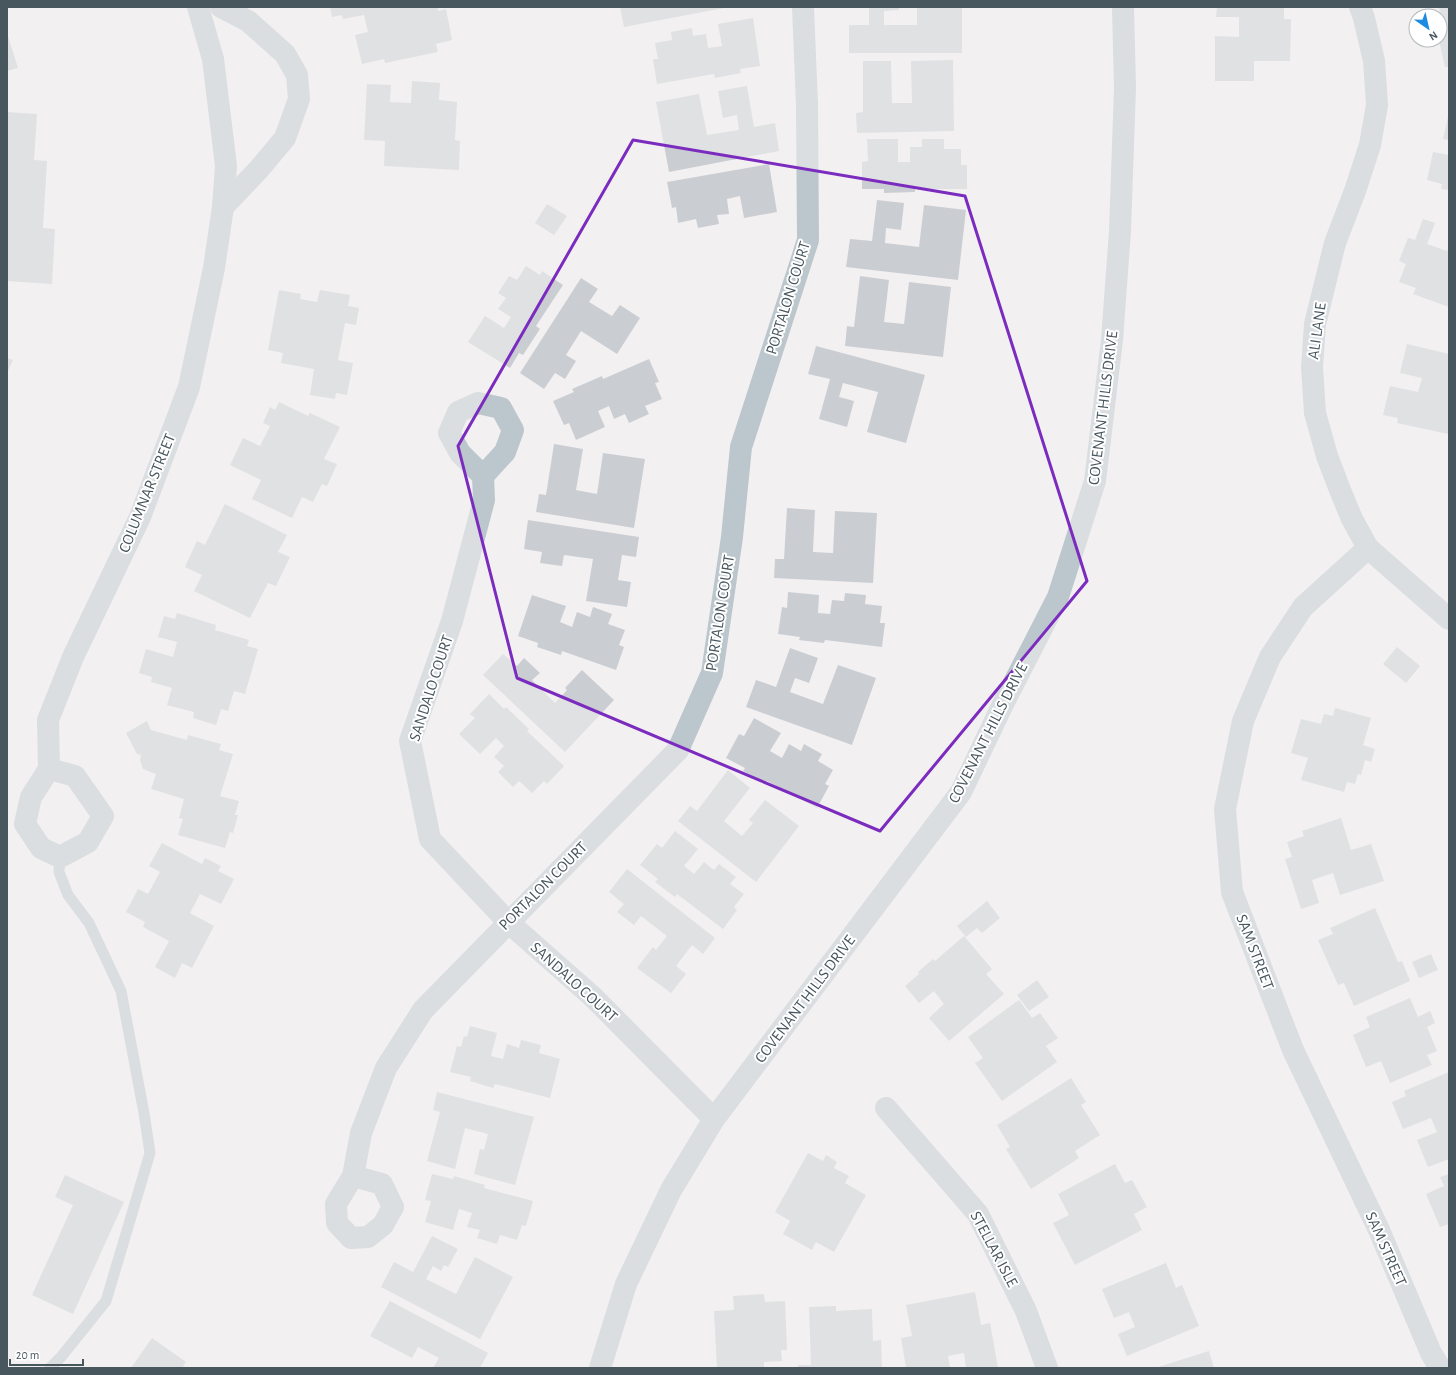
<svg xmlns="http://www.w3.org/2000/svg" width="1456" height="1375" viewBox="0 0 1456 1375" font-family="'Alegreya Sans',sans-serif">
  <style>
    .building { fill: #caced3 }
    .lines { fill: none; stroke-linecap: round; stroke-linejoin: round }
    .service { stroke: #bcc7cd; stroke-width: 11 }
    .minor { stroke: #bcc7cd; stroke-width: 22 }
    .tertiary { stroke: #bcc7cd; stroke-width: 22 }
    .marked { fill: none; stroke: #7b2cbf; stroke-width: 3; stroke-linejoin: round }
    .labels { text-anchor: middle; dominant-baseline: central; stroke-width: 4; stroke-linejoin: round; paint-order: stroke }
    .street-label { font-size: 16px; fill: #48565e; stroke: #fff }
  </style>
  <rect width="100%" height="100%" fill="#f3f0f1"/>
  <g class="building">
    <polygon points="330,7 438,7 438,11 446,9 452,40 436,44 438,52 385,63 384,59 362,64 355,35 368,32 364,15 343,19 342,15 332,17"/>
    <polygon points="620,7 724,7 724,8 624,27"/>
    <polygon points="869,7 899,7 899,10 884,11 884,25 917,25 917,7 962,7 962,53 849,53 849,25 869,25"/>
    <polygon points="1217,7 1284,7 1284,19 1291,19 1290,61 1254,61 1254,81 1215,81 1215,36 1239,37 1239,17 1216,17"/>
    <polygon points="1439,7 1449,7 1449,67 1445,67 1439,40 1440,18 1441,18"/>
    <polygon points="753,18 760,66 740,69 741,73 715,78 714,74 657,84 653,59 658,59 655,43 672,40 671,32 692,28 693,36 706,34 708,48 722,46 718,24"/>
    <polygon points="7,33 18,68 7,71"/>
    <polygon points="953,60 954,131 857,133 856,113 863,112 863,61 891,61 892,103 912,103 911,61"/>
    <polygon points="412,81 440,83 439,100 457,102 455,140 460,141 459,170 384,166 385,141 364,140 367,84 391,85 390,102 411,103"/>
    <polygon points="747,86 754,127 775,123 779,151 669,172 656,102 699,94 707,135 739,130 737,115 723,118 718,91"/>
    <polygon points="7,112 37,114 34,160 47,161 43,228 55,229 52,284 7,281"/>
    <polygon points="1448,117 1449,117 1449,140 1443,139"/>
    <polygon points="867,139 898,139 898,162 910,162 910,147 922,147 922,139 944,139 944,149 961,149 961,165 967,165 967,189 915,189 915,192 884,193 884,189 862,189 862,162 868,161"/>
    <polygon points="1433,152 1449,155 1449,190 1441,189 1442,184 1427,180"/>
    <polygon points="769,164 777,212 744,218 740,196 727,199 729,214 717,215 719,224 698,228 696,219 678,223 676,207 672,208 667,182"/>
    <polygon points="877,200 904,203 901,230 886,228 885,243 919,247 924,205 966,210 958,280 846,267 850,239 872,241"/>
    <polygon points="547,204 567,216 554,235 535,223"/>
    <polygon points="1423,219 1435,223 1427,244 1447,251 1449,246 1449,307 1413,294 1416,288 1399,282 1406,264 1399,261 1408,238 1415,240"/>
    <polygon points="526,266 540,275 542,271 563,285 536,326 540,329 523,355 519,353 510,368 468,342 485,316 504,328 511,317 498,309 506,298 498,293 509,276 517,280"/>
    <polygon points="860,276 889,280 884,322 904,324 909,282 951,287 943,357 845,346 847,326 854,327"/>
    <polygon points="581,278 598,289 589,302 612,316 620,305 640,318 617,354 581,331 566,355 576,361 565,379 555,373 544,389 520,373"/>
    <polygon points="279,290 301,294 300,299 317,302 320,290 350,295 348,306 359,308 356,325 345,323 338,360 353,363 347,395 336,393 335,399 310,395 314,369 281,363 283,353 268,350"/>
    <polygon points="1407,344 1449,354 1449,429 1448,434 1397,423 1398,418 1383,415 1390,386 1418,392 1422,378 1400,373"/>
    <polygon points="816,346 925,375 906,443 867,432 878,392 843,383 839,397 854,401 847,427 819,419 830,379 808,374"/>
    <polygon points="7,358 13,360 7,373"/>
    <polygon points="649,359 659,382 655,383 662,399 645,406 649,414 629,423 625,414 614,419 609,406 598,411 605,427 576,440 569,423 564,425 553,401 574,392 572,389 602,376 603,379"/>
    <polygon points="279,402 308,416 310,413 340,427 324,459 337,464 327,486 322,484 313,502 302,497 292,518 252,499 261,480 230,465 243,438 260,446 270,426 263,423 270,407 275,410"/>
    <polygon points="554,444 583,449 576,490 597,494 603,453 645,459 634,528 536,512 539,494 546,495"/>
    <polygon points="225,504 287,535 278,552 290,557 276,586 268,583 250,618 194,591 202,575 185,567 197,541 205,545"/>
    <polygon points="787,508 815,510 813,552 833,553 835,511 877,513 873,583 774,578 775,559 784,559"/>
    <polygon points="528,520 639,537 636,557 622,555 618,580 631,582 627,607 586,601 593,559 564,555 562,566 540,563 542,552 524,549"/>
    <polygon points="788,592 819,595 818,613 830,614 832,600 844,601 845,593 866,595 865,604 882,606 880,623 885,623 882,647 825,640 824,643 799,640 800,637 778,634 782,607 787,608"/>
    <polygon points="532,595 566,606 560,622 572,627 577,612 590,617 593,607 612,614 608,624 625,630 619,645 624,647 616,670 562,651 561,655 537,647 538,643 518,636"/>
    <polygon points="177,613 216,625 215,630 249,640 247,646 258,649 245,694 234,691 228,711 221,709 216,725 193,718 194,712 167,705 172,688 151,682 152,677 139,673 146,649 173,657 177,642 158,637 164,616 175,619"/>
    <polygon points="1397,647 1420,666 1406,683 1383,664"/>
    <polygon points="790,648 818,658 809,683 795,678 790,692 823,704 838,665 876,678 852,745 746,707 756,680 776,687"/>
    <polygon points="503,654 517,666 524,658 540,673 532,680 555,703 567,690 565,688 582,670 614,700 565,752 483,675"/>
    <polygon points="489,694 504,709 506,707 529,729 527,731 564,766 547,784 544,781 532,793 519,781 513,787 498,772 504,766 494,757 504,746 496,738 480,754 459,734 475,718 470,714"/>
    <polygon points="1335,708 1371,718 1363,745 1375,749 1371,762 1365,760 1361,775 1358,774 1355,784 1347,782 1344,792 1301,780 1308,758 1291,753 1301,719 1321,724 1324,714 1333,716"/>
    <polygon points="754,718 781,733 770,751 782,758 789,744 801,751 804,744 822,754 818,761 833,770 825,784 829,786 817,808 767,781 766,783 743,771 745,768 726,758 739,734 744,736"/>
    <polygon points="147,721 151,730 187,740 188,735 221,744 219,750 233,754 220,796 239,801 235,815 238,815 233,833 230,832 225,848 178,835 183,819 179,818 184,799 151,789 156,774 143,769 140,760 141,755 137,754 126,733"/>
    <polygon points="728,770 750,788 724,821 742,836 753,823 749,820 765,800 799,826 756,882 678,821 690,806 697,811"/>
    <polygon points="1341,818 1351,850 1371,844 1384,881 1340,895 1333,873 1312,880 1319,903 1301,909 1285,859 1292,857 1287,842 1304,836 1302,831"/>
    <polygon points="675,831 698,849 684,866 694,874 704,862 714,870 719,864 736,877 730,884 744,894 734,907 737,910 723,929 677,894 675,897 655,882 658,879 640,865 657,844 662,848"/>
    <polygon points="162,843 202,864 205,858 221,866 218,871 234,879 221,904 200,894 190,913 214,926 192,968 182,963 175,978 155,967 169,941 143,927 145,922 126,912 138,889 148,894 160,872 149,866"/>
    <polygon points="627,869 715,938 703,954 692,945 676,966 686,974 671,993 637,968 653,947 656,950 667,936 641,916 634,925 617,912 624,904 609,892"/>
    <polygon points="987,901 1000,918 982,933 977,928 966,937 957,926"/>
    <polygon points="1375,908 1398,962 1402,961 1410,981 1354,1006 1344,983 1338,985 1318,940 1333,934 1330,928"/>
    <polygon points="964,936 992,969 986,974 1004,994 949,1041 929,1018 944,1004 934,991 919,1003 905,986 919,974 918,972 933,959 935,961"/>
    <polygon points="1431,954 1438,970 1419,978 1412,962"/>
    <polygon points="1037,980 1049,997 1029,1011 1017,995"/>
    <polygon points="1410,998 1418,1017 1430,1011 1435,1023 1427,1027 1437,1051 1427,1055 1432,1065 1390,1083 1381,1061 1366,1067 1353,1035 1370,1027 1366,1017"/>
    <polygon points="1019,1000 1032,1018 1040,1013 1058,1038 1046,1046 1057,1062 1002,1101 975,1063 983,1058 968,1037"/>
    <polygon points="470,1026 497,1033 491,1056 503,1059 507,1044 519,1048 521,1040 541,1045 539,1053 560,1059 550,1098 495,1084 493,1088 470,1081 471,1077 450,1072 457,1046 461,1047 464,1036 467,1037"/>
    <polygon points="1449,1072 1449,1159 1428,1167 1417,1140 1437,1132 1431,1118 1403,1129 1392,1102 1406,1096 1404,1091"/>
    <polygon points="1071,1078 1086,1102 1081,1105 1100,1135 1075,1151 1079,1158 1031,1189 1006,1149 1010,1147 997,1125"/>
    <polygon points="437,1092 534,1117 515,1185 474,1174 480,1149 484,1150 488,1134 465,1128 455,1169 427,1161 440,1112 433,1110"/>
    <polygon points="808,1153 823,1161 826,1155 837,1162 834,1168 849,1176 845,1183 866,1195 834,1252 816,1242 812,1250 783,1234 790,1221 775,1212"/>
    <polygon points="1115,1164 1125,1183 1132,1180 1147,1207 1134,1214 1142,1230 1075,1265 1053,1223 1069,1215 1058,1194"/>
    <polygon points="432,1174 453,1179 454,1176 485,1185 484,1188 533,1201 526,1226 522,1225 517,1240 500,1235 497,1244 477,1238 480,1230 467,1227 472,1213 459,1209 453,1230 425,1222 431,1201 425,1200"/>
    <polygon points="1449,1174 1449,1224 1440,1227 1426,1194 1444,1186 1440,1177"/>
    <polygon points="65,1175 124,1202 73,1314 32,1295 73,1205 55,1197"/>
    <polygon points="432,1236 458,1249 448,1267 444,1265 441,1271 433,1266 426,1279 456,1294 475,1257 513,1277 480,1339 381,1287 394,1262 413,1272"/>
    <polygon points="1166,1263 1176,1288 1182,1285 1199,1326 1127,1356 1118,1334 1135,1327 1129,1312 1114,1318 1102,1289"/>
    <polygon points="975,1292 981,1325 990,1323 998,1368 966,1368 964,1353 948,1356 950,1368 906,1368 901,1338 912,1336 906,1305"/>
    <polygon points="764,1294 765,1302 785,1301 787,1350 781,1350 782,1361 764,1362 764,1368 717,1368 714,1311 734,1310 733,1296"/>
    <polygon points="390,1301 488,1353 480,1368 433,1368 439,1358 418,1347 412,1358 370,1336"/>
    <polygon points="836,1306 836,1311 872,1309 873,1341 881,1340 882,1368 798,1368 798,1365 811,1365 809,1307"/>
    <polygon points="152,1338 186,1362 182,1368 131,1368"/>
    <polygon points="1209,1351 1214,1368 1155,1368"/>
  </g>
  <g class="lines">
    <polyline class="service" points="50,1368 61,1357 106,1301 150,1153 144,1113 121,991 89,923 68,895 59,872 60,857"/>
    <g class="minor">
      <polyline points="221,7 248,21 285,54 297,75 299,99 285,138 260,168 223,207"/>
      <polyline points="1360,7 1364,18 1374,61 1377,105 1370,145 1355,191 1335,243 1315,324 1312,367 1315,413 1327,456 1340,490 1352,519 1368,548 1449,619"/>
      <polyline points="483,476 460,453 449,433 458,412 478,403 501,408 513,430 505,452 483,476 484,500 452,621 410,741 430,839 508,922 593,997 714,1119"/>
      <polyline points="1368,548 1303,607 1270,657 1243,721 1225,809 1232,892 1293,1050 1379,1230 1431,1353 1440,1368"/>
      <polyline points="49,769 75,776 103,816 88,842 60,857 41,848 25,824 31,797 49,769 48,720 73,657 140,517 189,387 214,268 223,207 226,166 213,59 198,7"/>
      <polyline points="886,1108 978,1214 1026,1311 1047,1368"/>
      <polyline points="353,1176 382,1184 393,1207 383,1225 368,1237 351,1238 337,1223 336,1204 353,1176 361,1133 386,1068 423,1010 678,750 712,673 732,537 741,447 808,240 807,105 803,7"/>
    </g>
    <polyline class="tertiary" points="600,1368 626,1284 671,1190 714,1119 961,792 1003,704 1058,597 1095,481 1112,340 1120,231 1125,88 1123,7"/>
  </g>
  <path d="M0 0H1456V1375H0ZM633 140 965 196 1087 581 880 831 517 678 458 446Z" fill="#f3f0f1" fill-opacity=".55" fill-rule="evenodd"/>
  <path class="marked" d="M633 140 965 196 1087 581 880 831 517 678 458 446Z"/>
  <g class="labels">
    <g class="street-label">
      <text transform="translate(788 298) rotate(-73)">PORTALON COURT</text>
      <text transform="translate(1317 331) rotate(-82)">ALI LANE</text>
      <text transform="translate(1103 408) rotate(-83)">COVENANT HILLS DRIVE</text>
      <text transform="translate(147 493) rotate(-68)">COLUMNAR STREET</text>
      <text transform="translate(720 613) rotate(-81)">PORTALON COURT</text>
      <text transform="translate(431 688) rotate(-72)">SANDALO COURT</text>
      <text transform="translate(988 733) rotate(-63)">COVENANT HILLS DRIVE</text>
      <text transform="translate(543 886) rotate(-45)">PORTALON COURT</text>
      <text transform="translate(1255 952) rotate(69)">SAM STREET</text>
      <text transform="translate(574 982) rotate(42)">SANDALO COURT</text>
      <text transform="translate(805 999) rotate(-53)">COVENANT HILLS DRIVE</text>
      <text transform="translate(994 1249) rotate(62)">STELLAR ISLE</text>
      <text transform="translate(1386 1249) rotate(66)">SAM STREET</text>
    </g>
  </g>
  <rect width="1456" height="1375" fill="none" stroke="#48565e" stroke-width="16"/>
  <g transform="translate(1428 28) rotate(146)"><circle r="19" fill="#ffffff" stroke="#b6bbbf"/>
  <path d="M0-3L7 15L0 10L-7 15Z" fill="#1c8be1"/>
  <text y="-6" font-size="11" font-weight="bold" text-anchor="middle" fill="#48565e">N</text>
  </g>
  <path d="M10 1359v6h73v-6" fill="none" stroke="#48565e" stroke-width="2"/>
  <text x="16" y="1359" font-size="12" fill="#48565e" stroke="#ffffff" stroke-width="3" paint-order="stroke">20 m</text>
</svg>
